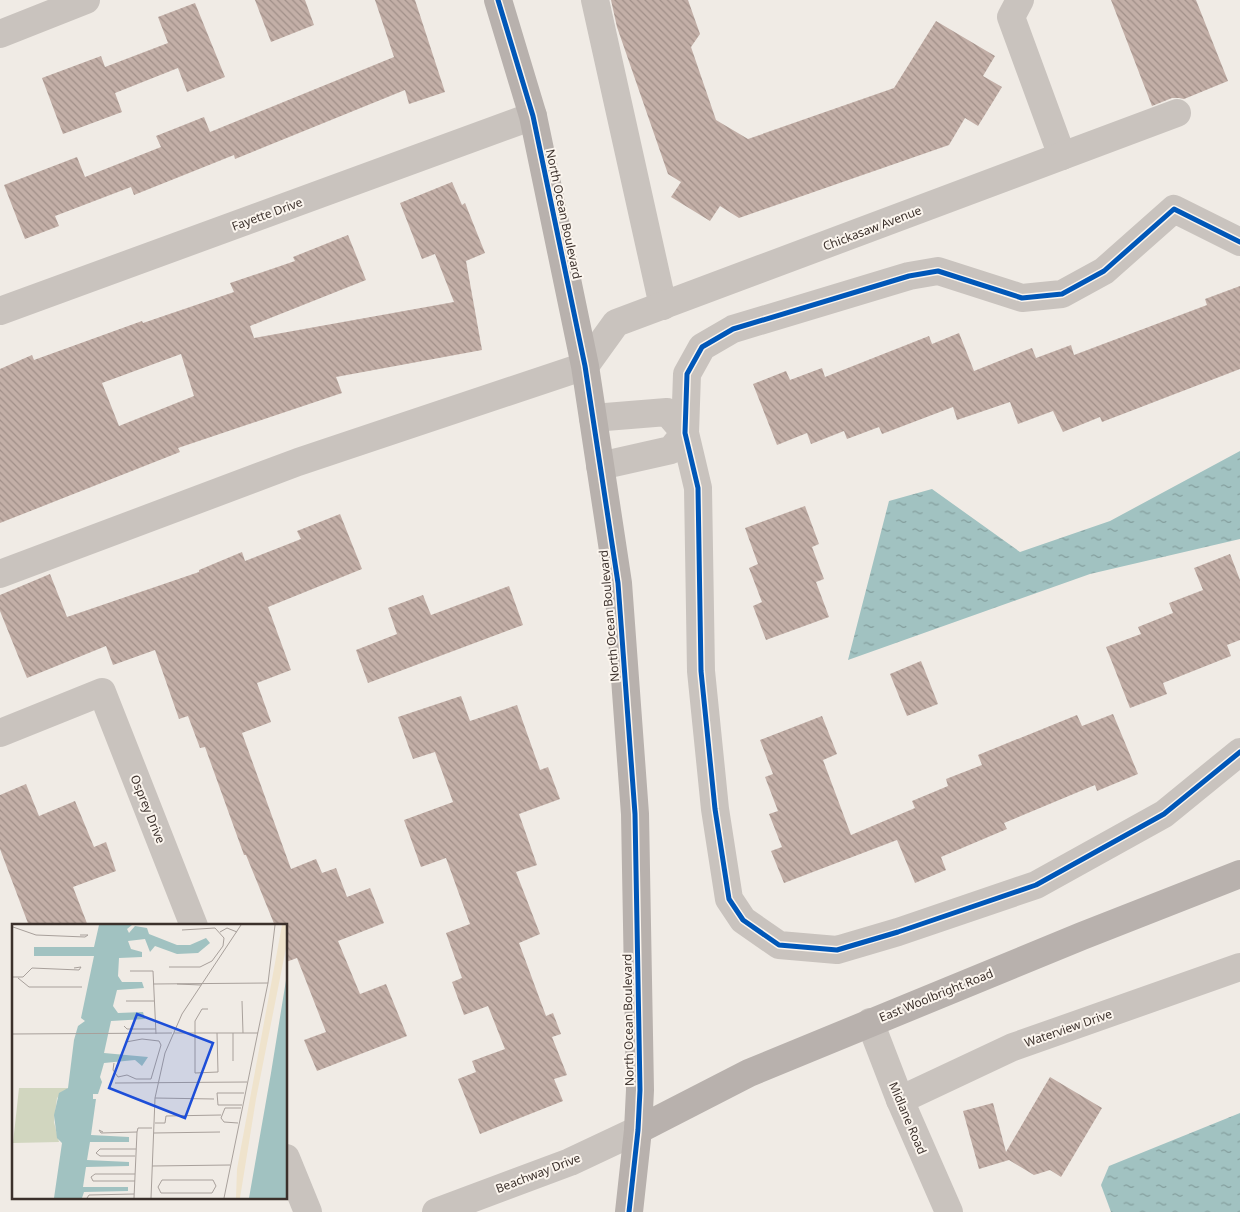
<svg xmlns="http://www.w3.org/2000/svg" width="1240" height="1212" viewBox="0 0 1240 1212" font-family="'Noto Sans',sans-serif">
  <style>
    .water { fill: url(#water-ripples) }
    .building { fill: url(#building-back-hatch); fill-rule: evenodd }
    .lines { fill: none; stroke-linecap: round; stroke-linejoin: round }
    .minor { stroke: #c9c3be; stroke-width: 28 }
    .major { stroke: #b8b1ad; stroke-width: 28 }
    .cycleway-casing { stroke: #fbf5ee; stroke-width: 8 }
    .cycleway { stroke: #0057b8; stroke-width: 5 }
    .labels { text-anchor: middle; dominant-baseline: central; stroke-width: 4; stroke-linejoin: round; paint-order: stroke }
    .street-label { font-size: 12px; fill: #3b302b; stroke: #fbf5ee }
    .inset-road { fill: none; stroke: #a8a09b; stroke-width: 1 }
    .view { fill: #1d4ed8; fill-opacity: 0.15; stroke: #1d4ed8; stroke-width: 2.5 }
    .inset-edge { fill: none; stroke: #3b302b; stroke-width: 2.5 }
  </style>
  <defs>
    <pattern id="water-ripples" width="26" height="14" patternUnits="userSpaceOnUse" patternTransform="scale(1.25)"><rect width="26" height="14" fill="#a1c2c1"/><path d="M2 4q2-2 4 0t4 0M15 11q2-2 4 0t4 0" fill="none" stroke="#849e9d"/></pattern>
    <pattern id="building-back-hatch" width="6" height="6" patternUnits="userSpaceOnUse" patternTransform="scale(1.25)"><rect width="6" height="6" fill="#c3afa7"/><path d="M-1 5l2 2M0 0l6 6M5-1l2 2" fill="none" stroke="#a08f88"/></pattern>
  </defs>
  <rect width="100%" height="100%" fill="#f0ebe5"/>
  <g class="water">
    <polygon points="1240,451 1240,539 1090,574 848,660 889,501 932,489 1020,552 1110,521"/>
    <polygon points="1240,1113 1240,1212 1111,1212 1101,1185 1109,1166"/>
  </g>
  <g class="building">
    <polygon points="255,0 305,0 314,25 271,42"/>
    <polygon points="375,0 415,0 445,92 409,104 405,90 235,159 234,155 134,195 131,187 55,216 59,226 25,239 4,185 77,157 85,177 161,147 156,136 204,117 210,132 394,57"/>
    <polygon points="611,0 688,0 700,34 691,47 716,120 748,139 894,88 936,21 995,56 983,76 1002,87 978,126 965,118 949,145 739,218 720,206 710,221 671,197 681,182 668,174 617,27"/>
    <polygon points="1111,0 1196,0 1228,81 1184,99 1179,98 1172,98 1152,106"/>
    <polygon points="195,3 225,77 187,92 178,68 115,93 122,112 63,134 42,78 101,56 105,67 168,43 158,17"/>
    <path d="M452 182 462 205 465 203 485 253 466 261 482 350 336 377 342 393 178 448 180 452 0 523V369L32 355 34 360 142 321 143 323 234 292 230 283 295 261 293 257 348 235 366 280 250 326 254 338 454 302 435 254 422 259 400 203ZM181 354 194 396 119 426 102 383Z"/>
    <polygon points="1240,286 1240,369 1102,422 1100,417 1063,432 1053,411 1018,424 1010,402 957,420 953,407 882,434 879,427 847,439 844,431 811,444 807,433 777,445 753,384 786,371 790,380 822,368 825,377 929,336 932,344 959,333 974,371 1032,348 1036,358 1071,345 1074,355 1207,305 1205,299"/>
    <polygon points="805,506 819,544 812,547 824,579 816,582 829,617 766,640 753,606 762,602 749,568 758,564 745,528"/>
    <polygon points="340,514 362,569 268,607 291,670 257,683 271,722 242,733 291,869 316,859 322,873 336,868 347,897 370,888 384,923 338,941 360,994 386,984 407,1036 317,1071 304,1040 326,1032 297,958 286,962 286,926 275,926 246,855 244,855 205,747 200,748 188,716 179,719 155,650 113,665 106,646 27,678 0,611 0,595 50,574 67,617 199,572 199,570 242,552 245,561 301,539 297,531"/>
    <polygon points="1230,554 1240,580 1240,640 1227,645 1231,656 1163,683 1167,694 1130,708 1106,647 1141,634 1138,627 1173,613 1169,603 1203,590 1194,568"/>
    <polygon points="509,586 523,625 368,683 356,650 397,634 388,608 423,595 431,615"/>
    <polygon points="921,661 938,704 907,716 890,674"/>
    <polygon points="461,696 470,721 517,705 540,770 548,767 560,799 519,814 537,865 516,872 540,934 519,943 546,1016 553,1013 561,1034 552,1037 567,1075 554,1079 563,1101 480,1134 458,1079 476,1072 472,1061 505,1049 488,1006 464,1015 452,982 462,978 446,933 470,924 446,858 421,867 404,820 453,802 435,752 413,759 398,717"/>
    <polygon points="1113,714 1138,774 1097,791 1095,785 1004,823 1007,829 941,857 946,870 915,883 897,840 784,883 771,851 782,847 769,814 778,811 765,777 773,774 760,740 822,716 837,754 823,760 851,835 915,808 912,801 948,786 946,779 982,765 978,755 1077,715 1082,726"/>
    <polygon points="26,784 39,816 75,801 94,847 106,842 116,871 73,887 88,926 29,926 0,849 0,795"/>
    <polygon points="1050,1077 1102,1108 1061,1177 1050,1170 1034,1175 1009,1160 979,1169 963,1111 993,1103 1006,1152"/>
  </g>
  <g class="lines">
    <g class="minor">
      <polyline points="595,0 663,306"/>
      <polyline points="1020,0 1011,17 1062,156"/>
      <polyline points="0,34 86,0"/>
      <polyline points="1240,242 1174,209 1104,271 1062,294 1022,298 938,271 909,276 733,329 702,347 687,374 685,433 698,488 701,671 715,809 729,899 743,920 779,945 837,950 898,932 1036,885 1164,814 1240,752"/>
      <polyline points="0,311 533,116"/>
      <polyline points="593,418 667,412 685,433 671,450 600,466"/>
      <polyline points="0,574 298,462 585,366 616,323 1177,113"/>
      <polyline points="0,733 102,692 194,926"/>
      <polyline points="870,1022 900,1100 949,1212"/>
      <polyline points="900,1100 1013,1047 1240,967"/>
      <polyline points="286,1158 308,1212"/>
      <polyline points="436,1212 570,1162 638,1130"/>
    </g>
    <g class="major">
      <polyline points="498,0 533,116 585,366 618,583 635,814 640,1090 638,1130 629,1212"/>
      <polyline points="638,1130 749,1073 1082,936 1240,874"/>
    </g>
    <defs>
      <g id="cycleway">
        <polyline points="498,0 533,116 585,366 618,583 635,814 640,1090 638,1130 629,1212"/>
        <polyline points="1240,242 1174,209 1104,271 1062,294 1022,298 938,271 909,276 733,329 702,347 687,374 685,433 698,488 701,671 715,809 729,899 743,920 779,945 837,950 898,932 1036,885 1164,814 1240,752"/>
      </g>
    </defs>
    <use href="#cycleway" class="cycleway-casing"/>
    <use href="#cycleway" class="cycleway"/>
  </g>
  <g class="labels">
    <g class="street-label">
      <text transform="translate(267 214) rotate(-20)">Fayette Drive</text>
      <text transform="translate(564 214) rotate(78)">North Ocean Boulevard</text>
      <text transform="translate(872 228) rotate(-21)">Chickasaw Avenue</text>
      <text transform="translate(609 616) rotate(-95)">North Ocean Boulevard</text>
      <text transform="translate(148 809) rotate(68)">Osprey Drive</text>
      <text transform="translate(936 995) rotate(-22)">East Woolbright Road</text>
      <text transform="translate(628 1020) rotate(-91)">North Ocean Boulevard</text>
      <text transform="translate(1068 1028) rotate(-19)">Waterview Drive</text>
      <text transform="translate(908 1118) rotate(67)">Midlane Road</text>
      <text transform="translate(538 1173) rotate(-21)">Beachway Drive</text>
    </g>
  </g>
  <g transform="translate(12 924)">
    <rect width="275" height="275" fill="#f0ebe5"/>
    <path d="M7 164H56L45 174 42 198 47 218 1 219Z" fill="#d1d6bf"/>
    <path d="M270 1H275V19L244 175 228 274H224L225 245Z" fill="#efe3cc"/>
    <path d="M87 1H120L115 5 117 9 123 2 135 4 137 10 165 21H178L194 14 198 19 186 29 165 30 143 22 138 28 133 15 116 17 119 25 130 28V33L107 34 106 52 110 58H130L132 64 105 66 101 82 106 89 131 88 133 95 99 97 92 129 136 133 130 142 123 136 92 139 88 153 90 158 86 170H81V175H84L79 211 117 213V218H78L75 236 117 238V242L74 243 71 263H116V267L72 268 70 274H42L50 219 45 214 42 191 47 169 56 164 62 116 66 102 73 97 69 94 82 32H22V23H82ZM275 50V274H237L259 149Z" fill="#a1c2c1"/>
    <path class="inset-road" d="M1 3 24 11 73 13 76 11H68M208 8 215 4 225 8M157 43H188L200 37 211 22 212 14 203 4 170 6M118 47H141L144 110M0 53H11L20 44 67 46 69 43 62 44M6 54 17 63H70M141 60 256 59M165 60 189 61M114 77H142M230 77 231 109M196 85H190L183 97V149L206 148 205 109M112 102 115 105H144M162 109H246M0 110 160 109M221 137V109M102 139 101 146 106 153 115 151 124 155H139L149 121 147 117 130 115 114 118M103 159 235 158M143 174 202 175M230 181H206L205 169H232M143 199H153L154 192 209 191M226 199 212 198 209 194 213 184H229M91 208 87 206 89 209 125 208M142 209 208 208M123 232H88L84 229 88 225H124M140 242 218 241M123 257H81L79 253 83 250H123M146 263 149 269H200L204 262M146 263 150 256H201L204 262M75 274 77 271 122 270M122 274 125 208 126 204H140M139 274 143 174 153 129 170 90 229 1M212 274 256 59 263 1"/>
    <path class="view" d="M125 90 201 119 173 194 97 164Z"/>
    <rect width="275" height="275" class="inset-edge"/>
  </g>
</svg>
